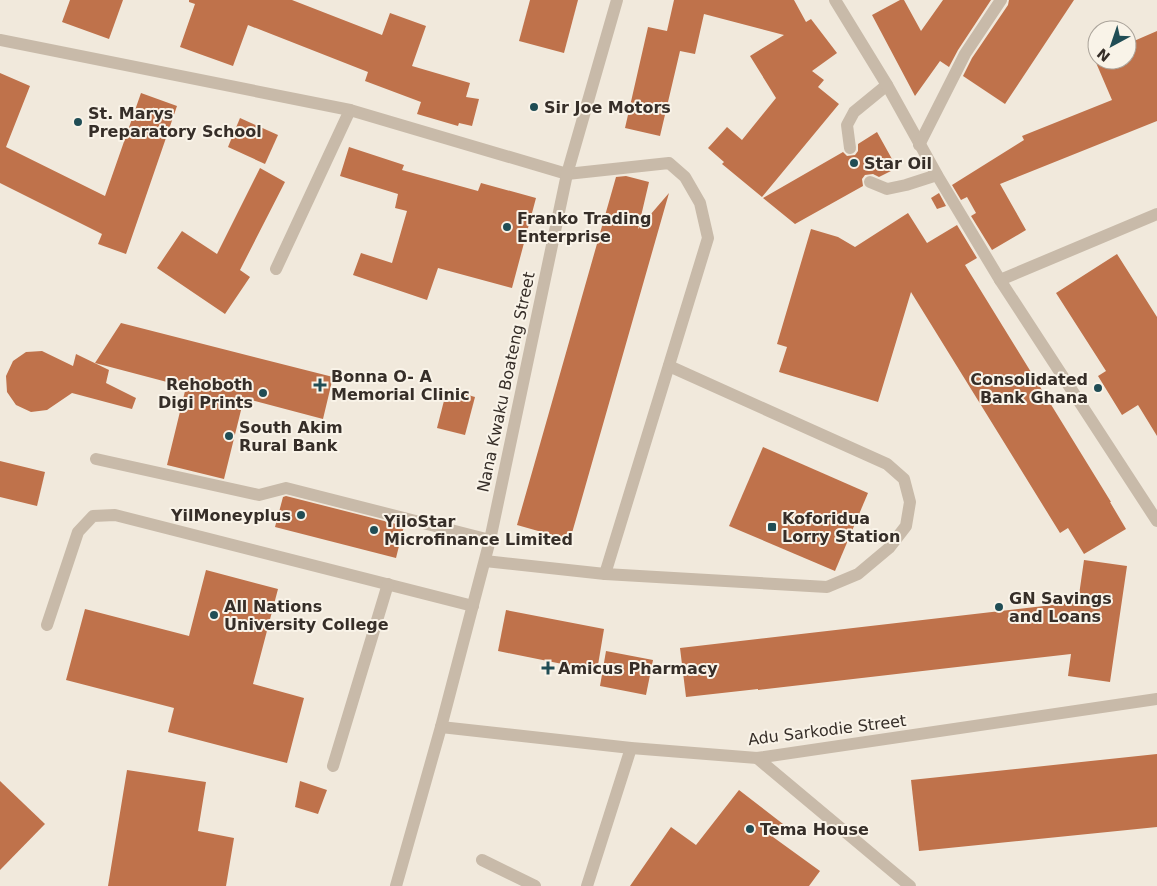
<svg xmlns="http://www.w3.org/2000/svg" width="1157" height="886" viewBox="0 0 1157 886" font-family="'DejaVu Sans',sans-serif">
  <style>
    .building { fill: #bf724b }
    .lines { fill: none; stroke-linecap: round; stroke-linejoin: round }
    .lane { stroke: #c8baa9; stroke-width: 12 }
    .street { stroke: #c8baa9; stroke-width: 12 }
    .poi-dot { fill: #204d55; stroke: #f9f3e8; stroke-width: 2 }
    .labels { text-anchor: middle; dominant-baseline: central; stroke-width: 4; stroke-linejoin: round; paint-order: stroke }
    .poi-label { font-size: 16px; font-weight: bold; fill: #362e28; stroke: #f9f3e8; text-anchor: start }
    .street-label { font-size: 16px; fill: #362e28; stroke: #f9f3e8 }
  </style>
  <rect width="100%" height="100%" fill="#f1e9dc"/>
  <g class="building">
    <polygon points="70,0 123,0 109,39 62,22"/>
    <polygon points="189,0 292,0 382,35 390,13 426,26 412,66 470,83 466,97 479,99 472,126 459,123 458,126 417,114 421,102 365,81 368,72 248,25 233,66 180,47 195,4 189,2"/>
    <polygon points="530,0 578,0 564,53 519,41"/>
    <polygon points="674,0 794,0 806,22 811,19 837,53 812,71 824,80 818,87 839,104 762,197 722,164 724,162 708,148 727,127 742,140 776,98 750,56 784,35 704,14 695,54 680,51 660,136 625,128 648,27 667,31"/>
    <polygon points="900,0 904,0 921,31 943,0 991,0 958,50 949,67 940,61 915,96 872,15"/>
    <polygon points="1009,0 1074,0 1005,104 963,76 972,58 1008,5"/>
    <polygon points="1157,31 1157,121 1000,184 1026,230 992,250 971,216 976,213 967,197 961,200 952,185 1024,140 1022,136 1112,100 1094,58 1097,57 1097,60 1127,60 1127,44"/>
    <polygon points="0,73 30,86 6,147 105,196 141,93 177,106 126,254 98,244 102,234 0,183"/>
    <polygon points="240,118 278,135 265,164 228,147"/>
    <polygon points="877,132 897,168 879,177 873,174 865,175 862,179 863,186 795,224 763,198 843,152 847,156 855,155 858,151 858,144"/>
    <polygon points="349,147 404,165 402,170 478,191 481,183 536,198 512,288 438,268 427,300 353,275 361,253 392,263 407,211 395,208 398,194 340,176"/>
    <polygon points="260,168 285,182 240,270 250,277 225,314 157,268 182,231 217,254"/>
    <polygon points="626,176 649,182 638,229 669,193 570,540 517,525 616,177"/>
    <polygon points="939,193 946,206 937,209 931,198"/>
    <polygon points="908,213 927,243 957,225 977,258 965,265 1111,502 1110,502 1126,529 1084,554 1068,528 1060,533 911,292 878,402 779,372 787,347 777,344 811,229 838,237 855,247"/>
    <polygon points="1117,254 1157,317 1157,436 1138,405 1122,415 1098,376 1106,371 1056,293"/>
    <polygon points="121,323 333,377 323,419 244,398 224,479 167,465 186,387 95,363"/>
    <polygon points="42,351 73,366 76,354 109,370 106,383 136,398 132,409 72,393 47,410 31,412 16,405 7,392 6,376 13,361 26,352"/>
    <polygon points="447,389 475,397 465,435 437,428"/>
    <polygon points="763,447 868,493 835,571 729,526"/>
    <polygon points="0,461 45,472 37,506 0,497"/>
    <polygon points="286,496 404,526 396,558 275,527 283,497"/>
    <polygon points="1084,560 1127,566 1110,682 1068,676 1071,654 758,690 758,689 686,697 680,648 1078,602"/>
    <polygon points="206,570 278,589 253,684 304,698 287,763 168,732 174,708 66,680 85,609 189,636"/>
    <polygon points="506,610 604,629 597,671 498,651"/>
    <polygon points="606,651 653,660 646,695 600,686"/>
    <polygon points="1157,754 1157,827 919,851 911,780"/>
    <polygon points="127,770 206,782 198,831 234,838 226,886 108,886"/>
    <polygon points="0,781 45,824 0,870"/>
    <polygon points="300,781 327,790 318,814 295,807"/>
    <polygon points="739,790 783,824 773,837 820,871 809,886 630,886 671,827 696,845"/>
  </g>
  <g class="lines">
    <g class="lane">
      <polyline points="850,148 847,125 854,112 887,85"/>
      <polyline points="567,174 669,163 685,177 700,203 708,238 605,574"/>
      <polyline points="870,182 887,189 906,185 937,175"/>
      <polyline points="276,269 350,110"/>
      <polyline points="1000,280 1157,214"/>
      <polyline points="96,459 259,495 286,488 490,540"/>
      <polyline points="485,561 605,574 827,587 858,574 889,548 906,526 910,502 904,479 887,464 669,366"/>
      <polyline points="47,625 78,532 93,516 115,515 473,606"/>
      <polyline points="333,766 388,584"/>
      <polyline points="482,860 535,886"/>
      <polyline points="587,886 631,748"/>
    </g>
    <g class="street">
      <polyline points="835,0 887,85 937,175 1000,280 1157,521"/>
      <polyline points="0,40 350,110 567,174"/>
      <polyline points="919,145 965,54 1001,0"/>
      <polyline points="441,727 631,748 757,758 1157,699"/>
      <polyline points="757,758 910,886"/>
      <polyline points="396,886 441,727 490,540 567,174 617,0"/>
    </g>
  </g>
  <g class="poi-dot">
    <circle cx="534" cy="107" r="5"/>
    <circle cx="78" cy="122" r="5"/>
    <circle cx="854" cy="163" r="5"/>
    <circle cx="507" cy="227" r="5"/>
    <path d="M317.5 377.5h5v5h5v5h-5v5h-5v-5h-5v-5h5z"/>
    <circle cx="1098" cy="388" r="5"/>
    <circle cx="263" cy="393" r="5"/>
    <circle cx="229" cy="436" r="5"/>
    <circle cx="301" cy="515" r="5"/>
    <rect x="767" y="522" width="10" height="10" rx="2.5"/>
    <circle cx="374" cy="530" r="5"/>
    <circle cx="999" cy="607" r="5"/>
    <circle cx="214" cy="615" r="5"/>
    <path d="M545.5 660.5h5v5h5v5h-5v5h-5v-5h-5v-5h5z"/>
    <circle cx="750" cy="829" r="5"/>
  </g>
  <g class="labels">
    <g class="poi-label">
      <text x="544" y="107">Sir Joe Motors</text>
      <text x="88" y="113">St. Marys<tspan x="88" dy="18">Preparatory School</tspan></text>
      <text x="864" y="163">Star Oil</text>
      <text x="517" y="218">Franko Trading<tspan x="517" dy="18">Enterprise</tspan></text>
      <text x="331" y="376">Bonna O- A<tspan x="331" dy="18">Memorial Clinic</tspan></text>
      <text x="1088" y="379" text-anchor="end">Consolidated<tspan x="1088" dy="18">Bank Ghana</tspan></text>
      <text x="253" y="384" text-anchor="end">Rehoboth<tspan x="253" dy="18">Digi Prints</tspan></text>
      <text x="239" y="427">South Akim<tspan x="239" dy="18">Rural Bank</tspan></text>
      <text x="291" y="515" text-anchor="end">YilMoneyplus</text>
      <text x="782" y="518">Koforidua<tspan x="782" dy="18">Lorry Station</tspan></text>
      <text x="384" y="521">YiloStar<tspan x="384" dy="18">Microfinance Limited</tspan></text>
      <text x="1009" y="598">GN Savings<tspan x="1009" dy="18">and Loans</tspan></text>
      <text x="224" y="606">All Nations<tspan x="224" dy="18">University College</tspan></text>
      <text x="558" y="668">Amicus Pharmacy</text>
      <text x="760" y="829">Tema House</text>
    </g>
    <g class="street-label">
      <text transform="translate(506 382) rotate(-78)">Nana Kwaku Boateng Street</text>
      <text transform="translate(827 730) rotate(-7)">Adu Sarkodie Street</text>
    </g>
  </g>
  <g transform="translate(1112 45) rotate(220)"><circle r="24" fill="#f9f3e8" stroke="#aba49b"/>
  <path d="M0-4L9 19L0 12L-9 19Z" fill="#204d55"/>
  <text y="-8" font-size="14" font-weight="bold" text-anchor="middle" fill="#362e28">N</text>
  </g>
</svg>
